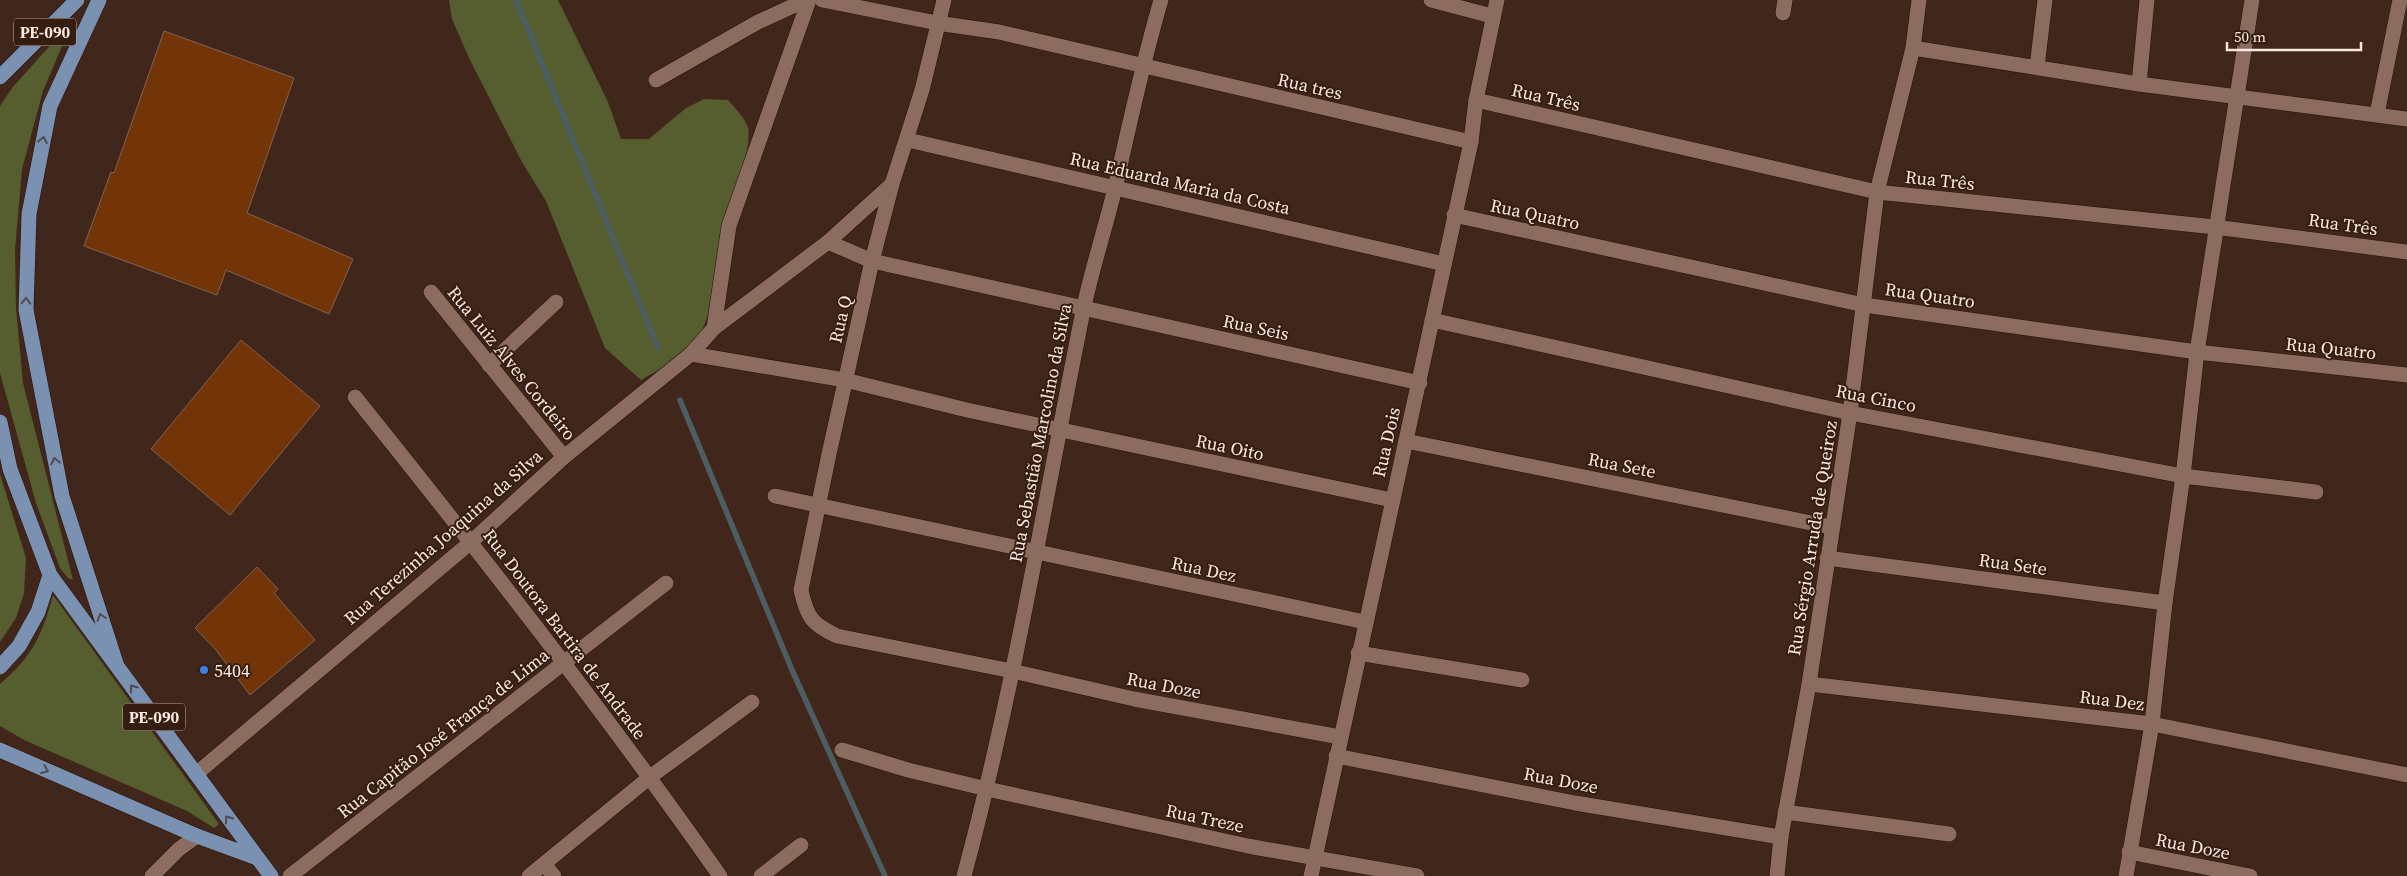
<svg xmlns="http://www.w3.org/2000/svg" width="2407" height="876" viewBox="0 0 2407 876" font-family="'Source Serif 4',serif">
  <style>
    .green { fill: #565d2e }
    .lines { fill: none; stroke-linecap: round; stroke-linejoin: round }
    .stream { stroke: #4c5e62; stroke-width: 5.5 }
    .building { fill: #733507; stroke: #806354 }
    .minor-casing { stroke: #260f05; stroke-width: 16 }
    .major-casing { stroke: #260f05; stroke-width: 16 }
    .minor { stroke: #8b6c5e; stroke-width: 15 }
    .major { stroke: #7a91b1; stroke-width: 15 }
    .oneway { stroke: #514b51 }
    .shop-dot { fill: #3f7fe0; stroke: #361d11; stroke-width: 2 }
    .labels { text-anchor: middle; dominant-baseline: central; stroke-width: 4; stroke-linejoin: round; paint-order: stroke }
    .shield { fill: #361d11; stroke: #beaba2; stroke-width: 1 }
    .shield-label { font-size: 16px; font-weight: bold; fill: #f9e8e0 }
    .street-label { font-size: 18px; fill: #f9e8e0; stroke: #361d11 }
    .poi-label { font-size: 18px; fill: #f9e8e0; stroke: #361d11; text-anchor: start }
  </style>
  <rect width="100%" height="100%" fill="#41271b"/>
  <g class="green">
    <path d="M449 0H558L608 102 621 139H649L686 108 704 99 728 100C736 109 745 118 748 128 754 147 712 319 699 336 684 356 662 368 641 380L605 348 546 201 522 162 470 60 452 19Z"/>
    <polygon points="73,20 43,91 22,169 15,250 16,308 23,383 73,580 68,578 60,568 36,503 0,373 0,106 12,88"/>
    <polygon points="0,474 26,558 24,593 16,618 0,642"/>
    <path d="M53 595 219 824 214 828 187 811 24 740 0 726V684C33 656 42 635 53 595Z"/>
  </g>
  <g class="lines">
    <g class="stream">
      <polyline points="516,0 658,348"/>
      <polyline points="680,400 792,670 885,876"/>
    </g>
  </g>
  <g class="building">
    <polygon points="164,31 294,78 247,213 353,259 329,314 226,270 217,295 84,246 111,172 114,173"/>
    <polygon points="241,340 320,406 230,515 151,449"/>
    <polygon points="257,567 278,589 274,593 315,640 250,695 216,650 195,628"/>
  </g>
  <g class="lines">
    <defs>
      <g id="minor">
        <polyline points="822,0 937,23 999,32 1471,142"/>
        <path d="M944 0 922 90 892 184 872 261 829 454 801 590C807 618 812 624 837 636L1012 671 1134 699 1340 737"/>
        <polyline points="1431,0 1492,16"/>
        <polyline points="1783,13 1785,0"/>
        <polyline points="1913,48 2139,84 2407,119"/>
        <polyline points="2037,67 2045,0"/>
        <polyline points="656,80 758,22 806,0"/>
        <polyline points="2139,84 2147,0"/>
        <polyline points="1476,100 1877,192 2215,227 2407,252"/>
        <polyline points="2377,114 2400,0"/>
        <polyline points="908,140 1444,264"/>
        <polyline points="1454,215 1864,305 2197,352 2407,375"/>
        <polyline points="828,242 872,261 1420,383"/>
        <polyline points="431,292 564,457"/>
        <polyline points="1432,320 1850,413 2183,476 2316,492"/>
        <polyline points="714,328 729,226 809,0"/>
        <polyline points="691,354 845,380 967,410 1392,500"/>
        <polyline points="489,365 556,302"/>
        <path d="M355 397C481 554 604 711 720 876"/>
        <polyline points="1406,441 1831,527"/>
        <polyline points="775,496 1365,622"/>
        <polyline points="1827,558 2165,603"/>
        <polyline points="1358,653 1522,680"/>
        <polyline points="1809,684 2152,724 2407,775"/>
        <polyline points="842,750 908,770 987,789 1248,846 1417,876"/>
        <polyline points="1336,756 1575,803 1781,837"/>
        <polyline points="196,774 471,542 564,457 691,354 714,328 828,242 892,184"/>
        <polyline points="1785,812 1949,834"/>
        <polyline points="2129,852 2250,876"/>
        <polyline points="544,864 554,876"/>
        <polyline points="152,876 179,849 197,836"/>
        <polyline points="290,876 666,583"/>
        <polyline points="529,876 650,777 752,702"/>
        <polyline points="761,876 801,845"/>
        <path d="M964 876C1014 690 1045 499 1083 311 1092 268 1106 226 1116 184 1130 122 1143 61 1161 0"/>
        <polyline points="1311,876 1471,142 1476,100 1497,0"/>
        <polyline points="1777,876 1781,837 1809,684 1850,413 1877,192 1913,48 1919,0"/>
        <polyline points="2126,876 2152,724 2165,603 2183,476 2197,352 2252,0"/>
      </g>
      <g id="major">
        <polyline points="99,0 50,106 29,214 26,310 62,496 116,663"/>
        <polyline points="0,77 77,0"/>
        <polyline points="0,422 10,469 50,575 38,612 19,646 0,667"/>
        <polyline points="50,575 271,876"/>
        <polyline points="0,750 197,836 257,858"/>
      </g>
    </defs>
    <use href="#minor" class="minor-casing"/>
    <use href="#major" class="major-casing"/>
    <use href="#minor" class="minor"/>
    <use href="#major" class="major"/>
  </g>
  <defs><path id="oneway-chevron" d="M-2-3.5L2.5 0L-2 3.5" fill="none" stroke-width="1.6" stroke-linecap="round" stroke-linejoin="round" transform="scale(1.25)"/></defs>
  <g class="oneway">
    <use href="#oneway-chevron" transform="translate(43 140) rotate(-79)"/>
    <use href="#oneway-chevron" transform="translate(26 301) rotate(-88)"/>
    <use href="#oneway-chevron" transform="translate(55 461) rotate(-102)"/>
    <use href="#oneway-chevron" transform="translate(101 617) rotate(-108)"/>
    <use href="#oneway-chevron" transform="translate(133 688) rotate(-126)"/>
    <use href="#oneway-chevron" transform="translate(45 770) rotate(23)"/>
    <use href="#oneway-chevron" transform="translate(228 819) rotate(-126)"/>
  </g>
  <circle class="shop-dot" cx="204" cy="670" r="5"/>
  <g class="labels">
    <g class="shield">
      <rect x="14" y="18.5" width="62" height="27" rx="4"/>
      <rect x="123" y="703.5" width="62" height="27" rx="4"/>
    </g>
    <g class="shield-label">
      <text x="45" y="32">PE-090</text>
      <text x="154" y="717">PE-090</text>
    </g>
    <g class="street-label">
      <text transform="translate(1310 86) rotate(13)">Rua tres</text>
      <text transform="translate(1546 97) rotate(13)">Rua Três</text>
      <text transform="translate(1940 180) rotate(6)">Rua Três</text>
      <text transform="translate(1180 183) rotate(13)">Rua Eduarda Maria da Costa</text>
      <text transform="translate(1535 214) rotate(12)">Rua Quatro</text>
      <text transform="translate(2343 224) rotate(8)">Rua Três</text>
      <text transform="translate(1930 295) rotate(8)">Rua Quatro</text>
      <text transform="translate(840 319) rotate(-77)">Rua Q</text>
      <text transform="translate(1256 327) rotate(12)">Rua Seis</text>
      <text transform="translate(2331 348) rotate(6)">Rua Quatro</text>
      <text transform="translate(512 363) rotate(51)">Rua Luiz Alves Cordeiro</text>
      <text transform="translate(1876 398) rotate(11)">Rua Cinco</text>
      <text transform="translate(1040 433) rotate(-79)">Rua Sebastião Marcolino da Silva</text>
      <text transform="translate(1386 442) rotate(-77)">Rua Dois</text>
      <text transform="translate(1230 447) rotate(12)">Rua Oito</text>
      <text transform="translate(1622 465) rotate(11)">Rua Sete</text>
      <text transform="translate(443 537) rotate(-41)">Rua Terezinha Joaquina da Silva</text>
      <text transform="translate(1812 538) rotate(-81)">Rua Sérgio Arruda de Queiroz</text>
      <text transform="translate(2013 564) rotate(8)">Rua Sete</text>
      <text transform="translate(1204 569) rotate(12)">Rua Dez</text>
      <text transform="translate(565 634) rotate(53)">Rua Doutora Bartira de Andrade</text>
      <text transform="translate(1164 685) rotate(11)">Rua Doze</text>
      <text transform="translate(2112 700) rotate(7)">Rua Dez</text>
      <text transform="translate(443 733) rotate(-38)">Rua Capitão José França de Lima</text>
      <text transform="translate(1561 780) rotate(11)">Rua Doze</text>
      <text transform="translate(1205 818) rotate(12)">Rua Treze</text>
      <text transform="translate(2193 846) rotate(11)">Rua Doze</text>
    </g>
    <g class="poi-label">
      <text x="214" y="670">5404</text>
    </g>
  </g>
  <path d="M2227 42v8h134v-8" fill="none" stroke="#f9e8e0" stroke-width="2.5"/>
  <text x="2234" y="42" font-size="15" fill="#f9e8e0" stroke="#361d11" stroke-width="4" paint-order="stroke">50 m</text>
</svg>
